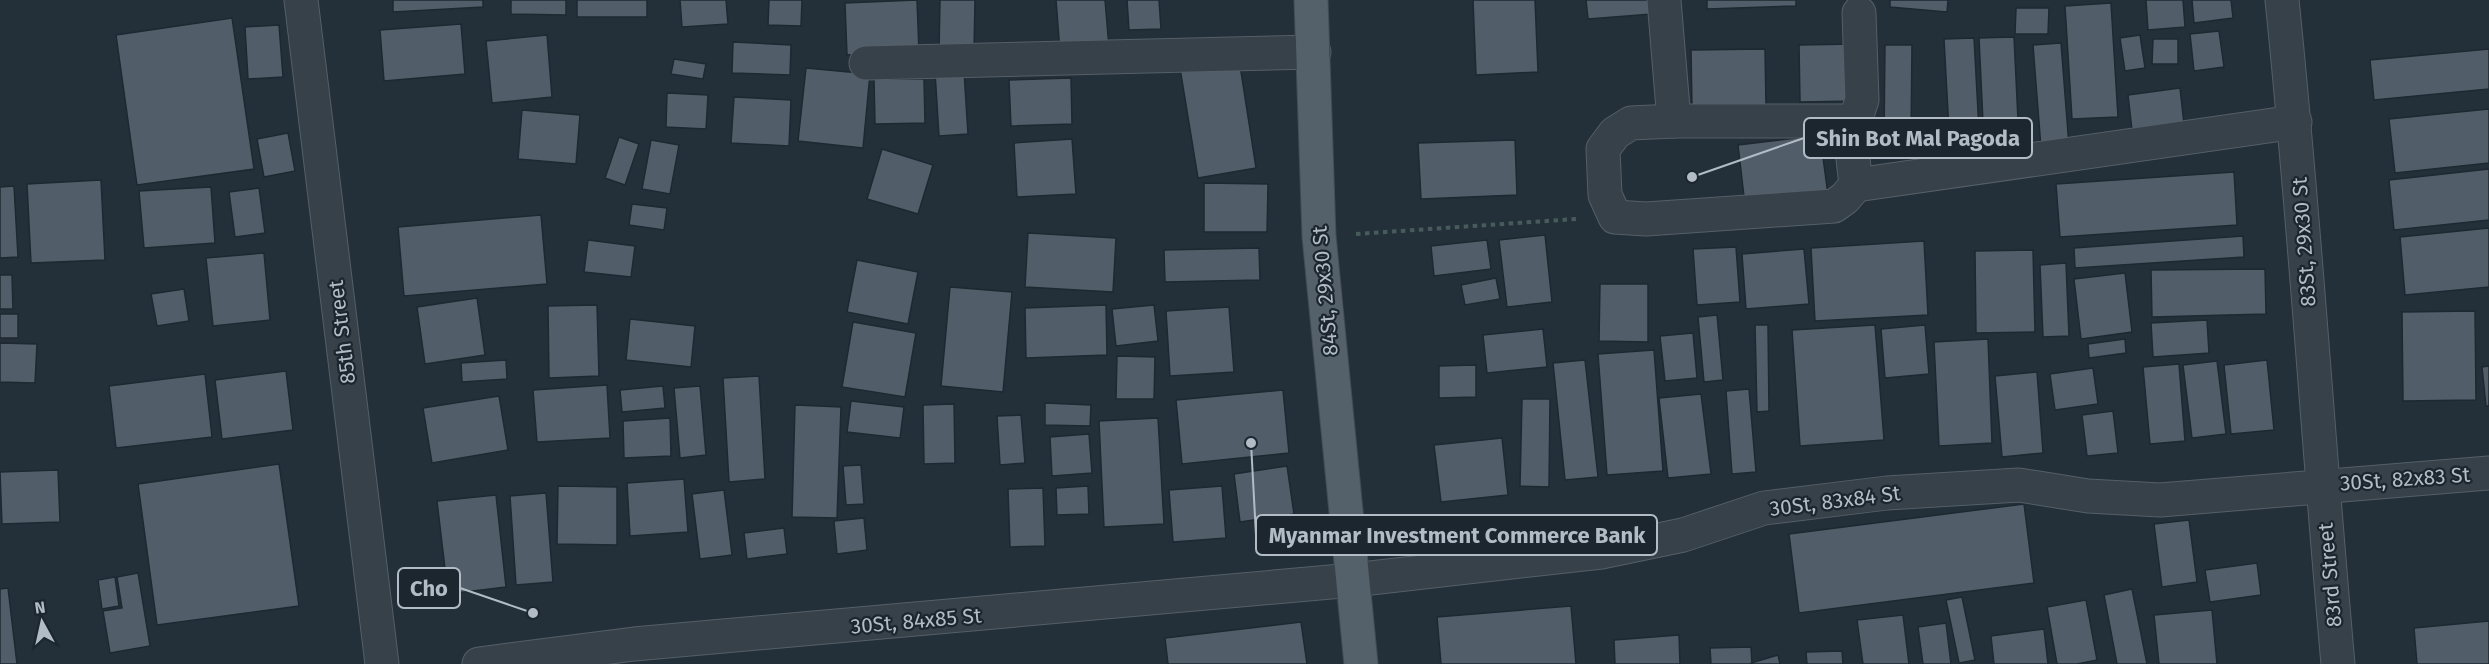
<svg xmlns="http://www.w3.org/2000/svg" width="2489" height="664" viewBox="0 0 2489 664" font-family="'Fira Sans',sans-serif">
  <style>
    .building { fill: #515e6a; stroke: #1e2831; stroke-width: 1.5 }
    .lines { fill: none; stroke-linecap: round; stroke-linejoin: round }
    .minor-casing { stroke: #555f68; stroke-width: 35 }
    .major-casing { stroke: #434d56; stroke-width: 35 }
    .path { stroke: #475b5b; stroke-width: 4; stroke-dasharray: 4.5 4.5; stroke-linecap: butt }
    .minor { stroke: #37414a; stroke-width: 33 }
    .major { stroke: #55616a; stroke-width: 33 }
    .labels { text-anchor: middle; dominant-baseline: central; stroke-width: 4.5; stroke-linejoin: round; paint-order: stroke }
    .street-label { font-size: 21px; fill: #b2bcc6; stroke: #1c262f }
    .leader { fill: none; stroke: #b2bcc6; stroke-width: 2 }
    .callout-dot { fill: #b2bcc6; stroke: #1c262f; stroke-width: 2 }
    .callout { fill: #1c262f; stroke: #b2bcc6; stroke-width: 2 }
    .callout-label { font-size: 22px; text-anchor: middle; font-weight: bold; fill: #b2bcc6 }
  </style>
  <rect width="100%" height="100%" fill="#243039"/>
  <g class="building">
    <polygon points="393,0 483,0 483,7 393,12"/>
    <polygon points="511,0 566,0 566,15 511,14"/>
    <rect x="577" y="0" width="70" height="17"/>
    <polygon points="680,0 726,0 728,24 682,27"/>
    <polygon points="769,0 802,0 801,26 768,25"/>
    <polygon points="917,0 919,52 847,55 845,3"/>
    <polygon points="940,0 975,0 974,51 939,51"/>
    <polygon points="1056,0 1105,0 1109,47 1060,52"/>
    <polygon points="1127,0 1159,0 1161,29 1129,30"/>
    <polygon points="1473,0 1535,0 1538,72 1476,75"/>
    <polygon points="1586,0 1651,0 1652,14 1588,19"/>
    <polygon points="1707,0 1796,0 1796,6 1707,9"/>
    <polygon points="1890,0 1948,0 1947,12 1890,7"/>
    <polygon points="2146,0 2183,0 2185,27 2148,30"/>
    <polygon points="2192,0 2231,0 2233,18 2194,23"/>
    <polygon points="2111,3 2118,117 2072,119 2065,6"/>
    <polygon points="2016,8 2049,8 2048,34 2015,34"/>
    <polygon points="232,18 254,169 137,185 116,35"/>
    <polygon points="461,24 465,74 384,81 380,30"/>
    <polygon points="279,25 283,77 248,79 245,27"/>
    <polygon points="2219,31 2224,67 2194,71 2190,34"/>
    <polygon points="547,35 552,97 492,103 486,41"/>
    <polygon points="2140,35 2145,68 2125,71 2120,38"/>
    <polygon points="2014,37 2018,120 1983,122 1979,38"/>
    <polygon points="1974,38 1979,130 1949,131 1944,39"/>
    <polygon points="2153,39 2178,39 2178,64 2152,64"/>
    <polygon points="733,42 791,45 790,75 732,73"/>
    <polygon points="2061,43 2069,146 2041,148 2033,45"/>
    <polygon points="1855,44 1856,101 1800,102 1799,45"/>
    <polygon points="1885,45 1912,45 1911,139 1884,139"/>
    <polygon points="1765,49 1766,105 1692,106 1691,50"/>
    <polygon points="2489,49 2489,89 2374,100 2370,60"/>
    <polygon points="674,59 706,64 703,79 671,74"/>
    <polygon points="1239,59 1256,168 1198,178 1180,68"/>
    <polygon points="806,68 870,74 863,148 798,141"/>
    <polygon points="964,71 968,134 939,136 935,72"/>
    <polygon points="1071,78 1072,124 1011,126 1009,80"/>
    <polygon points="874,79 924,79 925,123 875,124"/>
    <polygon points="2180,88 2184,124 2132,130 2128,95"/>
    <polygon points="667,93 708,95 706,129 666,127"/>
    <polygon points="734,97 791,100 789,146 731,143"/>
    <polygon points="2489,109 2489,163 2395,173 2389,119"/>
    <polygon points="522,110 580,115 576,164 518,159"/>
    <polygon points="288,133 295,171 264,177 257,139"/>
    <polygon points="1820,135 1828,195 1745,205 1738,145"/>
    <polygon points="619,137 639,144 625,185 605,178"/>
    <polygon points="1072,139 1076,194 1017,197 1014,143"/>
    <polygon points="651,140 679,145 670,194 642,189"/>
    <polygon points="1515,140 1517,195 1421,199 1418,143"/>
    <polygon points="882,149 933,165 918,214 867,199"/>
    <polygon points="2489,169 2489,220 2394,230 2389,180"/>
    <polygon points="2234,172 2237,225 2060,237 2056,184"/>
    <polygon points="101,180 105,260 31,263 27,184"/>
    <polygon points="1204,183 1268,184 1267,232 1204,232"/>
    <polygon points="14,186 18,257 0,258 0,187"/>
    <polygon points="211,187 215,243 144,248 139,191"/>
    <polygon points="259,188 265,233 235,237 229,192"/>
    <polygon points="632,204 667,208 664,230 629,225"/>
    <polygon points="541,215 547,284 404,296 398,227"/>
    <polygon points="2489,228 2489,287 2405,295 2400,237"/>
    <polygon points="1028,233 1116,238 1113,292 1025,287"/>
    <polygon points="1545,235 1552,302 1507,307 1499,240"/>
    <polygon points="2243,236 2244,257 2075,268 2074,248"/>
    <polygon points="588,240 635,246 631,277 584,272"/>
    <polygon points="1487,240 1491,269 1434,276 1431,246"/>
    <polygon points="1924,241 1928,315 1815,321 1811,248"/>
    <polygon points="1736,247 1740,302 1697,305 1693,249"/>
    <polygon points="1259,248 1260,280 1165,282 1164,250"/>
    <polygon points="1804,249 1809,304 1746,309 1742,254"/>
    <polygon points="2033,250 2035,332 1976,333 1975,251"/>
    <polygon points="264,253 270,320 213,326 206,258"/>
    <polygon points="857,260 918,272 908,324 847,312"/>
    <polygon points="2066,263 2069,336 2043,337 2040,265"/>
    <polygon points="2265,269 2266,314 2152,317 2151,270"/>
    <polygon points="2125,273 2132,332 2081,339 2074,279"/>
    <polygon points="0,275 12,275 13,309 0,309"/>
    <polygon points="1496,278 1500,299 1465,305 1461,285"/>
    <polygon points="1600,284 1648,284 1648,342 1599,341"/>
    <polygon points="950,287 1012,292 1003,392 941,386"/>
    <polygon points="184,289 189,321 157,326 151,294"/>
    <polygon points="477,298 485,355 425,364 417,307"/>
    <polygon points="597,305 599,376 549,378 548,306"/>
    <polygon points="1106,305 1107,355 1026,358 1025,308"/>
    <polygon points="1154,305 1158,341 1116,346 1112,309"/>
    <polygon points="1229,307 1234,372 1170,376 1166,311"/>
    <polygon points="2475,311 2476,400 2403,401 2402,312"/>
    <rect x="0" y="314" width="18" height="24"/>
    <polygon points="1717,315 1723,380 1704,382 1698,317"/>
    <polygon points="630,319 695,326 691,367 626,360"/>
    <polygon points="2207,320 2209,353 2153,357 2151,323"/>
    <polygon points="853,322 916,333 905,397 842,387"/>
    <polygon points="1755,325 1768,325 1769,411 1757,412"/>
    <polygon points="1875,325 1884,440 1800,446 1792,330"/>
    <polygon points="1925,325 1929,374 1885,378 1881,329"/>
    <polygon points="1543,329 1547,367 1487,373 1483,335"/>
    <polygon points="1693,333 1697,378 1665,381 1660,336"/>
    <polygon points="1988,339 1992,443 1939,446 1934,342"/>
    <polygon points="2125,339 2126,353 2089,358 2088,344"/>
    <polygon points="0,343 37,344 35,383 0,382"/>
    <polygon points="1654,350 1663,471 1607,475 1598,354"/>
    <polygon points="1117,356 1155,357 1154,399 1116,399"/>
    <polygon points="506,360 507,379 462,382 461,363"/>
    <polygon points="1585,360 1598,477 1565,480 1553,363"/>
    <polygon points="2267,360 2274,430 2231,434 2224,365"/>
    <polygon points="2217,361 2226,434 2192,438 2183,365"/>
    <polygon points="2179,364 2185,441 2150,444 2143,367"/>
    <polygon points="1476,365 1476,397 1439,398 1439,366"/>
    <polygon points="2489,366 2489,406 2486,406 2482,367"/>
    <polygon points="2093,368 2098,404 2055,410 2050,374"/>
    <polygon points="286,371 293,430 222,439 215,380"/>
    <polygon points="2037,372 2043,453 2002,457 1995,376"/>
    <polygon points="205,374 212,437 116,448 109,386"/>
    <polygon points="759,376 765,479 729,482 723,378"/>
    <polygon points="607,385 610,438 537,442 533,390"/>
    <polygon points="663,386 665,408 622,412 620,390"/>
    <polygon points="700,386 706,455 680,458 674,388"/>
    <polygon points="1749,389 1756,472 1732,474 1726,391"/>
    <polygon points="1283,390 1289,453 1182,464 1176,400"/>
    <polygon points="1701,394 1711,474 1668,478 1659,398"/>
    <polygon points="499,396 508,450 432,463 423,408"/>
    <polygon points="1522,399 1550,399 1549,487 1520,486"/>
    <polygon points="851,401 904,407 900,438 847,432"/>
    <polygon points="1045,403 1091,405 1090,426 1045,425"/>
    <polygon points="954,404 955,463 924,464 923,405"/>
    <polygon points="795,405 841,407 837,518 792,517"/>
    <polygon points="2113,411 2118,453 2087,456 2082,415"/>
    <polygon points="1021,415 1025,463 1000,465 997,416"/>
    <polygon points="670,418 671,456 624,458 623,421"/>
    <polygon points="1158,418 1164,524 1104,527 1099,421"/>
    <polygon points="1089,434 1092,473 1052,476 1050,437"/>
    <polygon points="1502,438 1508,495 1441,502 1434,445"/>
    <polygon points="279,464 299,606 157,625 138,484"/>
    <polygon points="861,465 864,504 846,505 843,466"/>
    <polygon points="1287,466 1294,514 1240,522 1234,474"/>
    <polygon points="58,470 60,522 2,524 0,472"/>
    <polygon points="684,479 688,532 630,536 627,483"/>
    <polygon points="558,486 617,487 617,545 557,544"/>
    <polygon points="1088,486 1089,514 1057,515 1056,488"/>
    <polygon points="1222,486 1226,538 1173,542 1169,490"/>
    <polygon points="1043,488 1045,546 1010,547 1008,489"/>
    <polygon points="724,490 732,555 700,559 692,494"/>
    <polygon points="546,493 553,582 516,585 510,496"/>
    <polygon points="496,495 506,587 448,594 437,501"/>
    <polygon points="2024,504 2034,583 1799,613 1789,534"/>
    <polygon points="864,518 867,550 837,554 834,521"/>
    <polygon points="2189,520 2197,582 2162,587 2154,524"/>
    <polygon points="784,528 787,554 747,559 744,533"/>
    <polygon points="2257,563 2261,595 2210,602 2205,570"/>
    <polygon points="138,573 150,646 110,653 103,611 122,608 117,577"/>
    <polygon points="115,577 119,606 102,609 98,580"/>
    <polygon points="8,588 17,664 0,664 0,589"/>
    <polygon points="2132,589 2147,664 2117,664 2104,595"/>
    <polygon points="1962,597 1975,660 1959,663 1946,600"/>
    <polygon points="2086,600 2097,660 2077,664 2057,664 2047,607"/>
    <polygon points="1571,606 1576,664 1441,664 1437,617"/>
    <polygon points="2212,610 2217,664 2159,664 2154,615"/>
    <polygon points="1903,615 1909,664 1863,664 1857,620"/>
    <polygon points="2489,621 2489,664 2417,664 2414,628"/>
    <polygon points="1301,622 1307,664 1168,664 1165,638"/>
    <polygon points="1946,623 1951,664 1923,664 1918,627"/>
    <polygon points="2044,629 2048,664 1994,664 1991,636"/>
    <polygon points="1679,635 1680,664 1615,664 1614,640"/>
    <polygon points="1751,647 1752,664 1711,664 1710,648"/>
    <polygon points="1842,651 1843,664 1807,664 1806,652"/>
    <polygon points="1778,655 1780,664 1751,664 1751,663"/>
  </g>
  <g class="lines">
    <defs>
      <g id="minor">
        <polyline points="301,0 382,664"/>
        <polyline points="1664,0 1674,121"/>
        <path d="M2282 0C2305 221 2318 443 2338 664"/>
        <polyline points="866,63 1314,52"/>
        <polygon points="1674,121 1841,121 1848,125 1850,133 1856,185 1845,198 1834,206 1646,219 1615,217 1605,195 1603,149 1615,133 1631,123"/>
        <polyline points="1848,125 1857,115 1862,100 1859,13"/>
        <polyline points="1856,185 2295,122"/>
        <polyline points="479,664 634,644 1353,580 1601,552 1683,535 1764,508 1887,493 2019,485 2088,496 2160,500 2489,473"/>
      </g>
      <polyline id="major" points="1311,0 1319,236 1361,664"/>
    </defs>
    <use href="#minor" class="minor-casing"/>
    <use href="#major" class="major-casing"/>
    <polyline class="path" points="1356,234 1576,219"/>
    <use href="#minor" class="minor"/>
    <use href="#major" class="major"/>
  </g>
  <g class="labels">
    <g class="street-label">
      <text transform="translate(2304 242) rotate(-94)">83St, 29x30 St</text>
      <text transform="translate(1325 291) rotate(-95)">84St, 29x30 St</text>
      <text transform="translate(342 332) rotate(-97)">85th Street</text>
      <text transform="translate(2405 479) rotate(-4)">30St, 82x83 St</text>
      <text transform="translate(1835 501) rotate(-7)">30St, 83x84 St</text>
      <text transform="translate(2330 575) rotate(-95)">83rd Street</text>
      <text transform="translate(916 621) rotate(-5)">30St, 84x85 St</text>
    </g>
  </g>
  <path class="leader" d="M1692 177L1804 138M1251 443L1256 535M533 613L460 588"/>
  <g class="callout-dot">
    <circle cx="1692" cy="177" r="6"/>
    <circle cx="1251" cy="443" r="6"/>
    <circle cx="533" cy="613" r="6"/>
  </g>
  <g class="callout">
    <rect x="1804" y="118" width="228" height="40" rx="6"/>
    <rect x="1256" y="515" width="401" height="40" rx="6"/>
    <rect x="398" y="568" width="62" height="40" rx="6"/>
  </g>
  <g class="callout-label">
    <text x="1918" y="146">Shin Bot Mal Pagoda</text>
    <text x="1457" y="543">Myanmar Investment Commerce Bank</text>
    <text x="429" y="596">Cho</text>
  </g>
  <g transform="translate(42 622) rotate(352)" stroke="#1c262f" stroke-width="4.5" paint-order="stroke">
  <path d="M0-4.5L10 22L0 15L-10 22Z" fill="#b2bcc6"/>
  <text y="-9" font-size="16" font-weight="bold" text-anchor="middle" fill="#b2bcc6">N</text>
  </g>
</svg>
